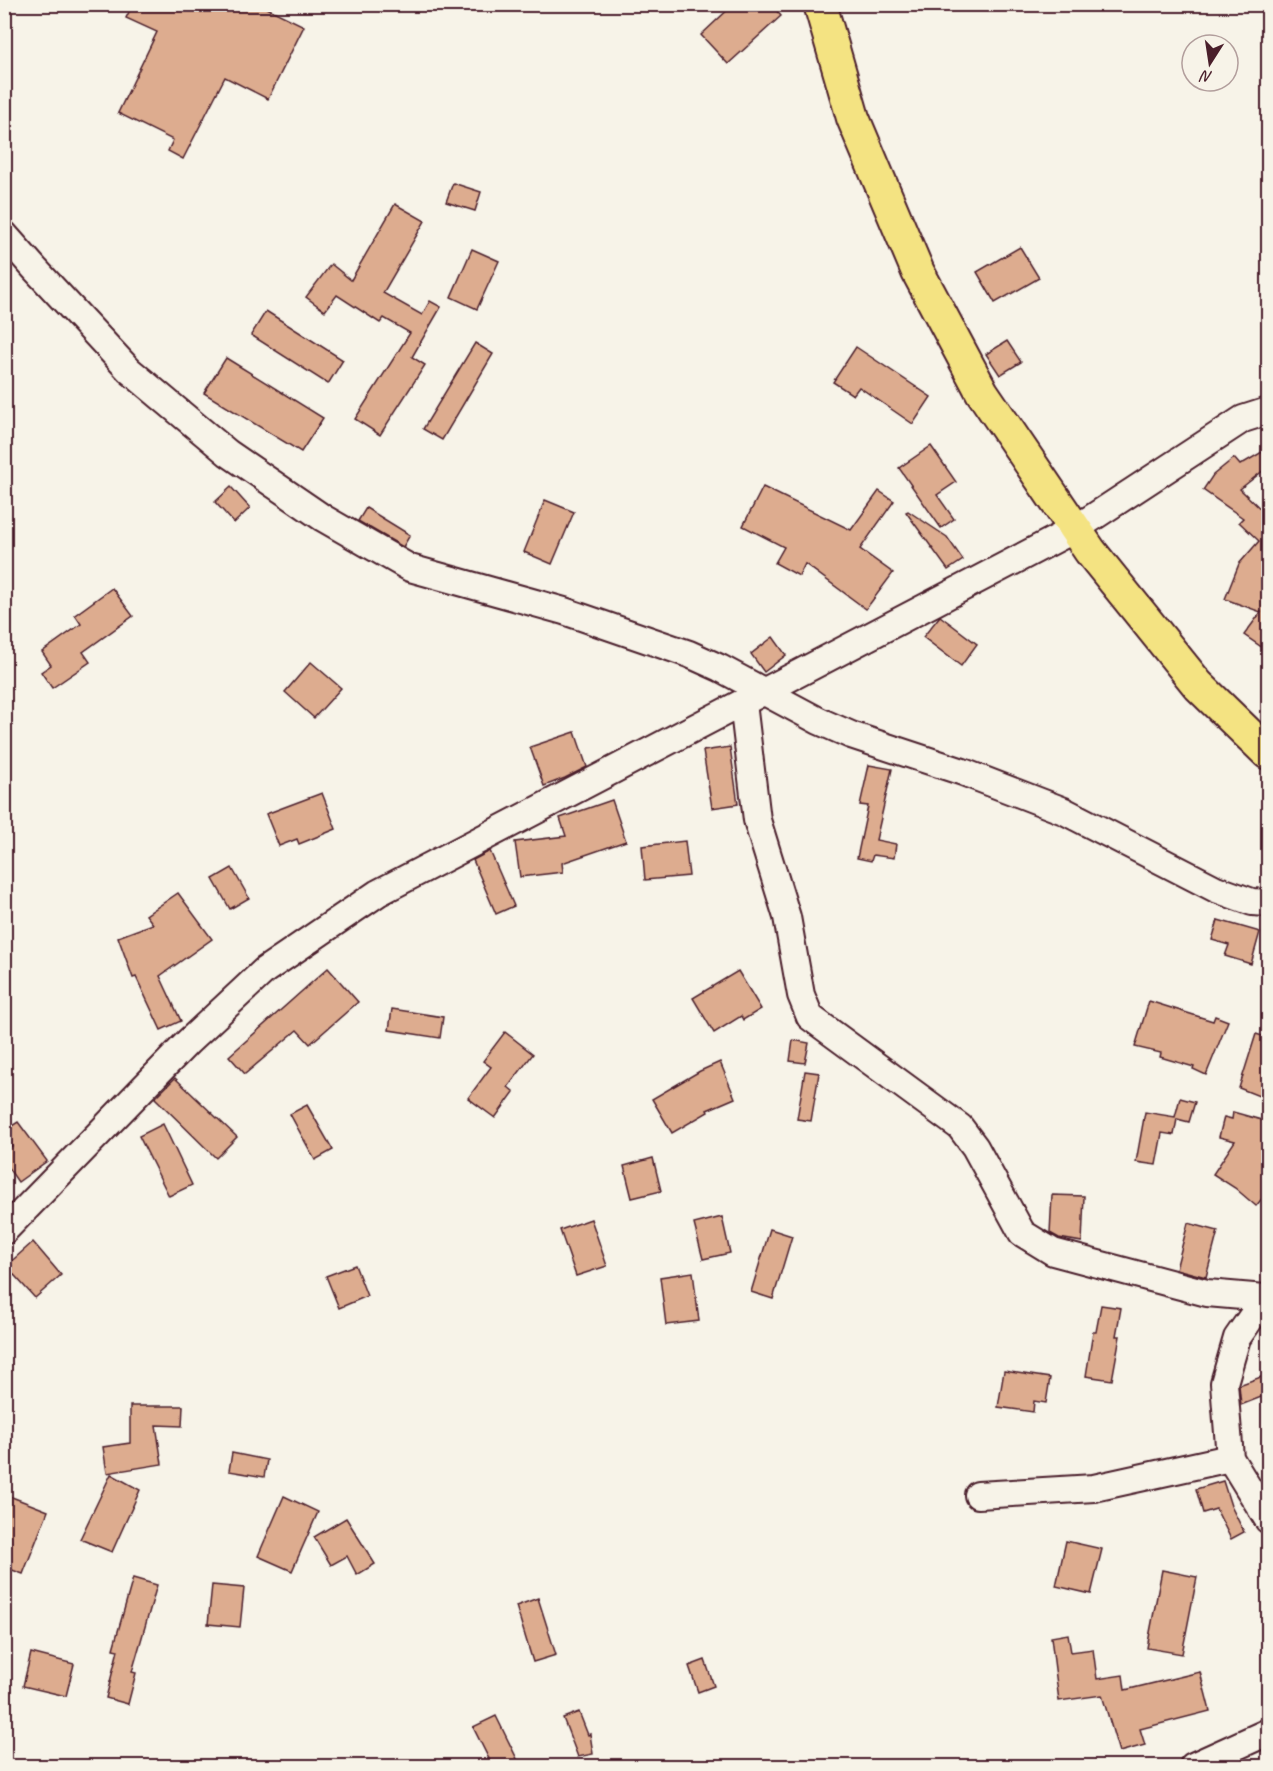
<svg xmlns="http://www.w3.org/2000/svg" width="1273" height="1771" viewBox="0 0 1273 1771" font-family="Caveat,sans-serif">
  <style>
    .building { fill: #ddac8f; stroke: #4a1f2b; stroke-width: 1.5 }
    .lines { fill: none; stroke-linecap: round; stroke-linejoin: round }
    .minor-casing { stroke: #4a1f2b; stroke-width: 30 }
    .major-casing { stroke: #4a1f2b; stroke-width: 36 }
    .minor { stroke: #f7f3e8; stroke-width: 26 }
    .major { stroke: #f4e382; stroke-width: 32 }
  </style>
  <rect width="100%" height="100%" fill="#f7f3e8"/>
  <filter id="ink" filterUnits="userSpaceOnUse"><feTurbulence type="fractalNoise" baseFrequency=".0167" numOctaves="2"/><feDisplacementMap in="SourceGraphic" scale="12" xChannelSelector="R" yChannelSelector="G"/><feConvolveMatrix kernelMatrix="1 2 1 2 8 2 1 2 1" color-interpolation-filters="sRGB"/></filter>
  <g filter="url(#ink)">
    <g class="building">
      <polygon points="133,4 259,4 304,26 268,99 225,77 183,159 168,151 173,140 118,113 157,32 126,18"/>
      <polygon points="734,4 771,4 781,16 728,64 701,35"/>
      <polygon points="453,183 481,192 475,211 446,202"/>
      <polygon points="395,204 425,221 383,293 422,315 430,301 441,307 412,357 425,365 380,435 355,419 410,333 384,318 380,323 337,295 325,311 306,297 331,264 351,280"/>
      <polygon points="1020,247 1039,278 995,303 977,272"/>
      <polygon points="472,249 499,261 477,309 451,297"/>
      <polygon points="266,311 343,360 328,384 251,335"/>
      <polygon points="1007,341 1021,362 1000,375 986,354"/>
      <polygon points="475,343 493,354 442,440 423,429"/>
      <polygon points="856,347 931,397 913,424 859,387 853,395 833,382"/>
      <polygon points="226,358 323,418 301,452 204,393"/>
      <polygon points="931,446 956,482 937,495 954,519 941,528 899,468"/>
      <polygon points="1262,452 1269,466 1240,489 1269,517 1269,652 1244,635 1261,612 1225,599 1239,564 1259,541 1239,522 1243,518 1203,490 1213,475 1234,458 1240,465"/>
      <polygon points="231,487 250,508 234,523 215,502"/>
      <polygon points="763,487 851,530 879,491 894,501 860,549 893,573 866,609 805,564 799,576 775,563 784,547 743,526"/>
      <polygon points="545,500 574,512 552,564 524,552"/>
      <polygon points="366,508 410,535 403,547 358,521"/>
      <polygon points="908,511 947,537 963,560 948,570 906,512"/>
      <polygon points="112,588 133,616 83,652 90,662 52,688 41,672 51,665 42,652 81,624 75,615"/>
      <polygon points="940,616 977,644 961,666 923,637"/>
      <polygon points="773,637 786,655 764,672 751,654"/>
      <polygon points="311,662 341,688 314,718 285,692"/>
      <polygon points="575,732 587,767 565,778 544,786 530,747"/>
      <polygon points="730,747 738,804 712,808 703,751"/>
      <polygon points="869,765 892,769 876,840 896,844 894,858 873,855 871,861 857,858 868,806 860,805"/>
      <polygon points="322,793 336,829 299,844 297,839 279,846 266,814"/>
      <polygon points="612,800 626,841 562,863 563,872 520,877 515,842 566,836 560,818"/>
      <polygon points="685,841 689,876 645,880 642,846"/>
      <polygon points="490,851 514,906 496,914 473,860"/>
      <polygon points="232,868 249,898 230,909 213,879"/>
      <polygon points="178,893 212,939 160,976 181,1021 161,1030 136,977 133,978 118,937 153,924 146,915"/>
      <polygon points="1218,920 1260,932 1251,964 1225,956 1229,945 1212,940"/>
      <polygon points="328,968 358,1002 310,1044 297,1030 245,1074 229,1056"/>
      <polygon points="738,971 761,1009 743,1020 741,1016 714,1033 693,998"/>
      <polygon points="1149,1001 1213,1021 1215,1016 1228,1021 1206,1075 1193,1069 1194,1067 1160,1057 1161,1053 1135,1047"/>
      <polygon points="392,1009 443,1017 440,1038 389,1030"/>
      <polygon points="505,1032 533,1054 508,1087 514,1092 495,1118 468,1098 491,1067 483,1061"/>
      <polygon points="1256,1034 1269,1038 1269,1100 1239,1088"/>
      <polygon points="793,1040 809,1043 805,1063 790,1061"/>
      <polygon points="720,1062 735,1098 707,1110 708,1112 672,1133 652,1099 700,1071"/>
      <polygon points="805,1071 819,1073 811,1121 797,1119"/>
      <polygon points="175,1078 237,1137 216,1158 155,1098"/>
      <polygon points="1180,1098 1195,1102 1189,1122 1177,1119 1174,1135 1162,1133 1156,1165 1136,1162 1145,1112 1175,1117"/>
      <polygon points="307,1105 333,1150 315,1160 290,1114"/>
      <polygon points="1233,1112 1269,1122 1269,1190 1256,1206 1235,1188 1213,1174 1235,1141 1219,1137 1224,1117 1232,1119"/>
      <polygon points="18,1122 47,1161 18,1182 4,1162 4,1151 12,1146 4,1136 4,1131"/>
      <polygon points="163,1124 192,1185 169,1196 139,1136"/>
      <polygon points="653,1158 661,1191 632,1198 624,1166"/>
      <polygon points="1052,1195 1084,1196 1082,1242 1059,1238 1050,1233"/>
      <polygon points="722,1217 730,1253 703,1259 694,1224"/>
      <polygon points="591,1219 607,1266 576,1276 560,1230"/>
      <polygon points="1188,1223 1218,1231 1206,1277 1176,1269"/>
      <polygon points="770,1229 792,1236 773,1299 751,1292"/>
      <polygon points="33,1242 61,1275 35,1298 6,1266"/>
      <polygon points="355,1265 367,1296 339,1308 326,1276"/>
      <polygon points="693,1272 699,1321 666,1325 660,1277"/>
      <polygon points="1101,1305 1121,1308 1116,1336 1120,1336 1112,1380 1086,1376 1093,1332 1096,1332"/>
      <polygon points="1004,1371 1050,1378 1046,1403 1034,1401 1033,1412 998,1407"/>
      <polygon points="1269,1374 1269,1394 1241,1405 1239,1385"/>
      <polygon points="130,1406 183,1406 182,1426 156,1425 162,1464 107,1473 103,1447 130,1443"/>
      <polygon points="232,1453 267,1460 264,1477 229,1471"/>
      <polygon points="111,1474 140,1490 112,1552 80,1539"/>
      <polygon points="1223,1481 1231,1506 1244,1532 1231,1539 1216,1509 1203,1513 1196,1489"/>
      <polygon points="4,1494 48,1511 23,1574 4,1567"/>
      <polygon points="284,1496 318,1512 292,1571 258,1556"/>
      <polygon points="346,1518 375,1564 357,1575 347,1556 331,1565 314,1537"/>
      <polygon points="1066,1541 1102,1549 1091,1594 1056,1586"/>
      <polygon points="1162,1570 1197,1577 1182,1654 1147,1648"/>
      <polygon points="133,1578 157,1585 132,1672 136,1673 128,1704 106,1698 118,1650 113,1649"/>
      <polygon points="212,1585 244,1588 240,1627 208,1624"/>
      <polygon points="538,1598 556,1655 533,1662 516,1606"/>
      <polygon points="1068,1634 1071,1652 1093,1649 1097,1679 1123,1675 1125,1690 1200,1672 1210,1711 1140,1729 1145,1745 1119,1752 1102,1695 1059,1701 1051,1637"/>
      <polygon points="31,1653 74,1664 66,1696 23,1686"/>
      <polygon points="705,1660 714,1686 698,1692 689,1666"/>
      <polygon points="579,1712 588,1735 590,1734 593,1754 578,1757 563,1718"/>
      <polygon points="496,1716 521,1767 493,1767 473,1727"/>
    </g>
    <g class="lines">
      <defs>
        <g id="minor">
          <polyline points="4,234 35,269 129,370 228,453 323,518 410,568 564,611 689,654 720,668 819,721 851,735 963,772 1064,811 1216,889 1252,902 1268,903"/>
          <polyline points="743,703 757,820 787,917 801,995 810,1017 960,1127 975,1147 1022,1233 1053,1252 1207,1293 1265,1298 1268,1297"/>
          <polyline points="4,1231 188,1042 265,970 378,893 1075,529 1243,419 1268,411"/>
          <polyline points="1265,1298 1237,1338 1224,1383 1230,1458 1268,1520"/>
          <polyline points="978,1495 1094,1488 1230,1458"/>
          <polyline points="1193,1766 1268,1732"/>
        </g>
        <polyline id="major" points="820,4 853,118 918,272 982,392 1090,551 1198,685 1268,753"/>
      </defs>
      <use href="#minor" class="minor-casing"/>
      <use href="#major" class="major-casing"/>
      <use href="#minor" class="minor"/>
      <use href="#major" class="major"/>
    </g>
  </g>
  <rect width="1273" height="1771" fill="none" stroke="#f7f3e8" stroke-width="24"/>
  <rect x="12" y="12" width="1249" height="1747" fill="none" stroke="#4a1f2b" stroke-width="2" filter="url(#ink)"/>
  <g transform="translate(1210 63) rotate(192)"><circle r="28" fill="#f7f3e8" stroke="#b29e9c" stroke-width="1.5"/>
  <path d="M0-4.5L10 22L0 15L-10 22Z" fill="#4a1f2b"/>
  <text y="-9" font-size="16" font-weight="bold" text-anchor="middle" fill="#4a1f2b">N</text>
  </g>
</svg>
